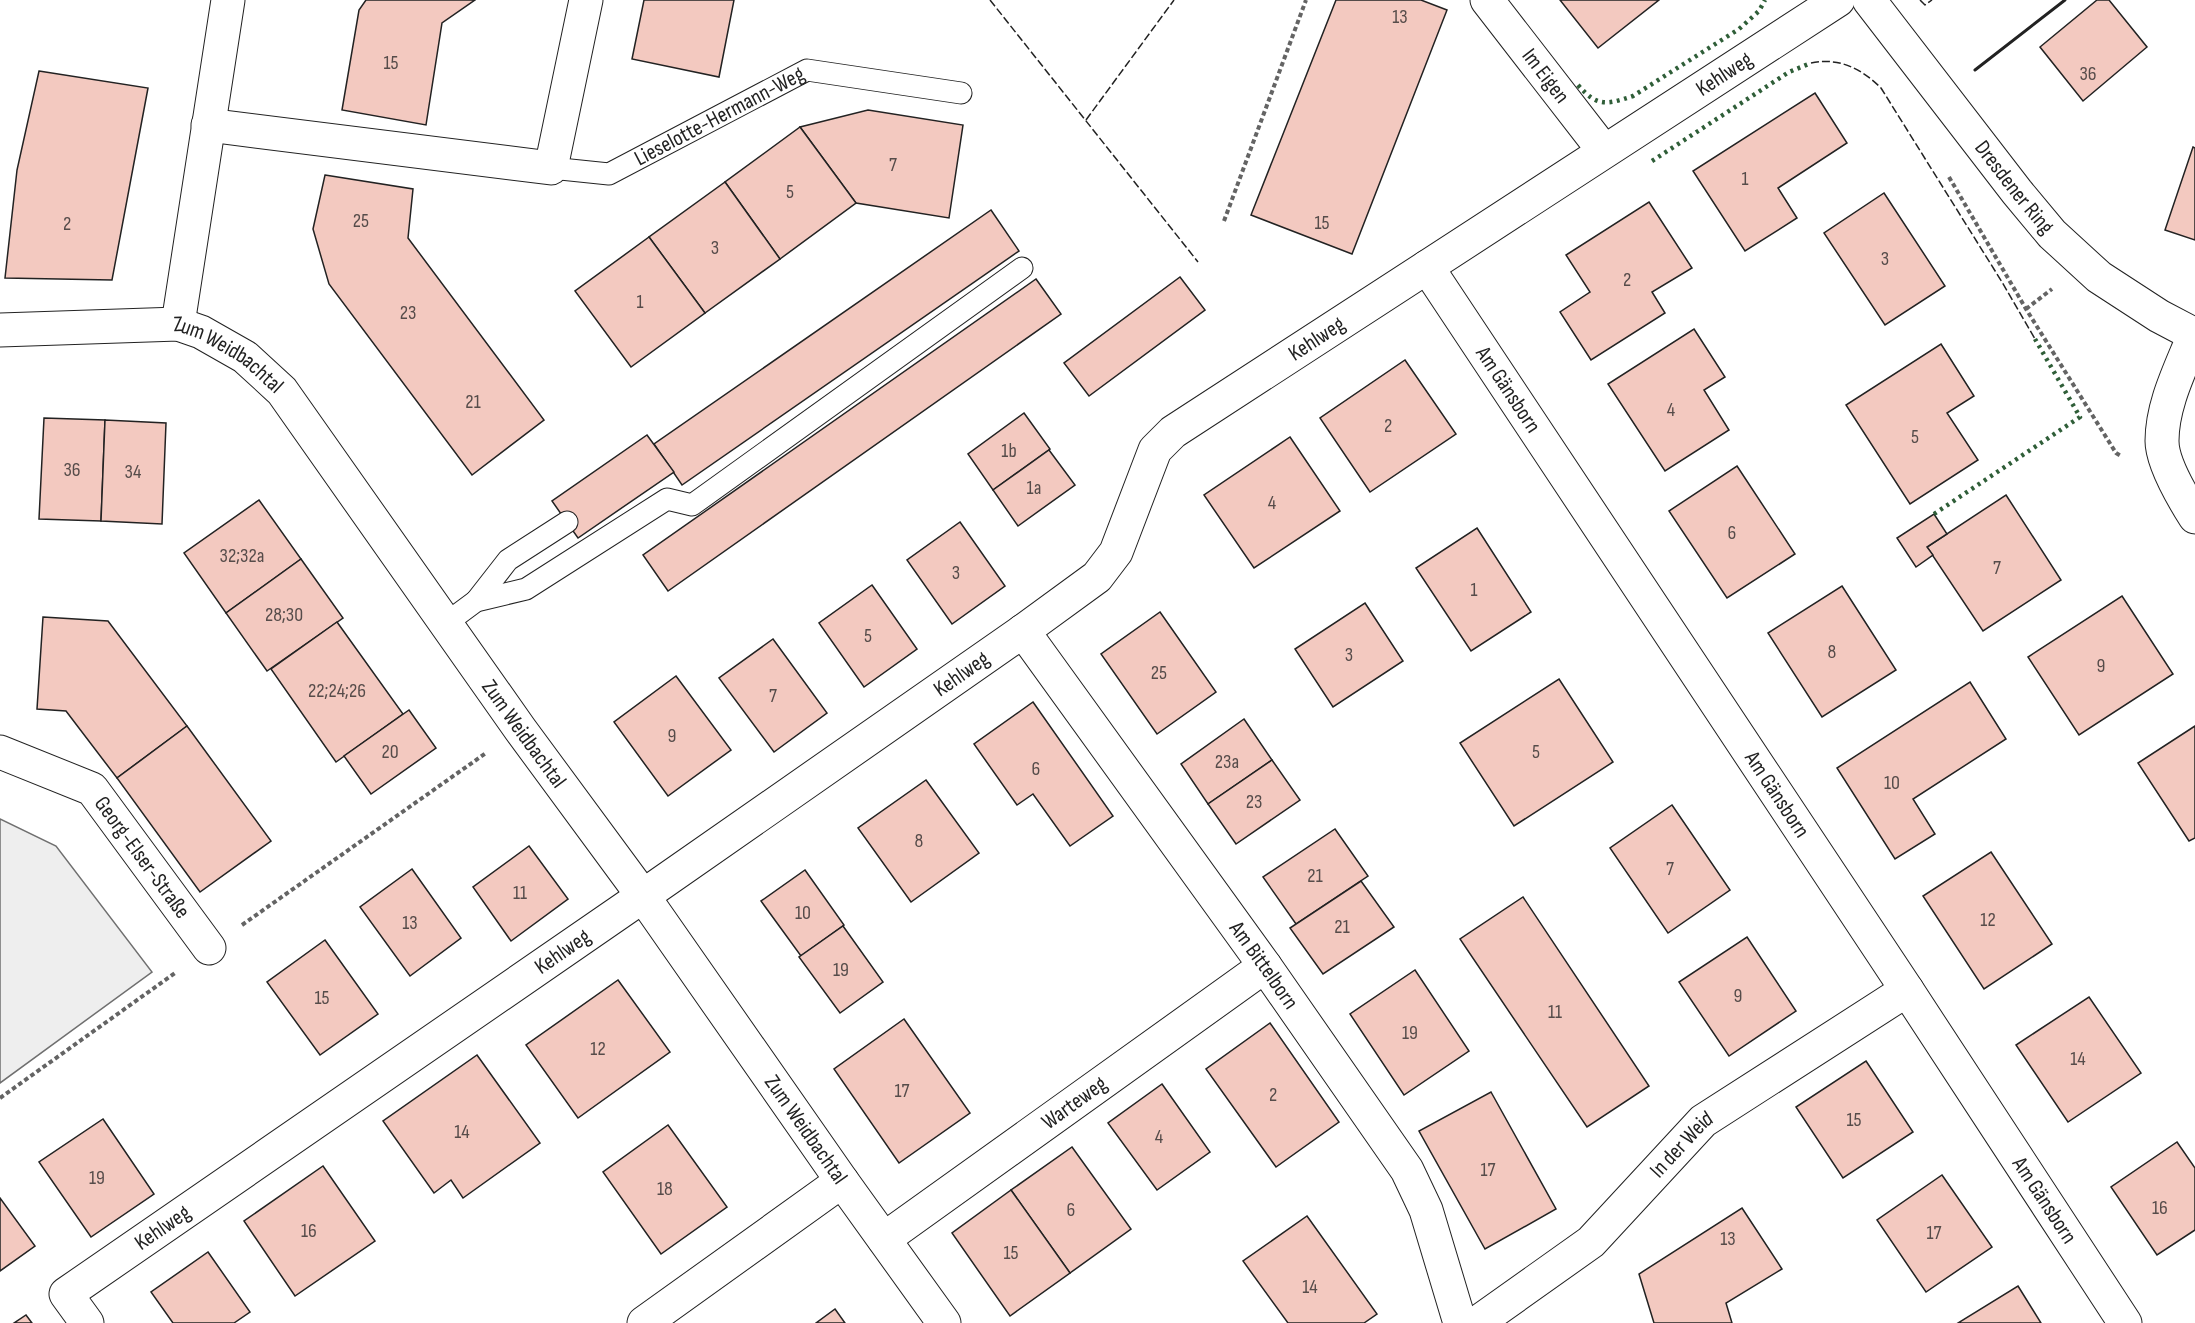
<svg xmlns="http://www.w3.org/2000/svg" width="2195" height="1323" viewBox="0 0 2195 1323" font-family="'Sofia Sans Condensed',sans-serif">
  <style>
    .green { fill: #eee; stroke: #6f6f6f; stroke-width: 1.5 }
    .building { fill: #f3c9c0; stroke: #222; stroke-width: 1.5 }
    .lines { fill: none; stroke-linecap: round; stroke-linejoin: round }
    .service-casing { stroke: #222; stroke-width: 23 }
    .minor-casing { stroke: #222; stroke-width: 35 }
    .secondary-casing { stroke: #222; stroke-width: 35 }
    .path { stroke: #646464; stroke-width: 4; stroke-dasharray: 4.5 3; stroke-linecap: butt }
    .service { stroke: #fff; stroke-width: 21 }
    .minor { stroke: #fff; stroke-width: 33 }
    .secondary { stroke: #fff; stroke-width: 33 }
    .hedge { stroke: #2f5e38; stroke-width: 4.5; stroke-dasharray: 3 4.5; stroke-linecap: butt }
    .fence { stroke: #222; stroke-width: 1.5; stroke-dasharray: 8 3; stroke-linecap: butt }
    .wall { stroke: #222; stroke-width: 3 }
    .labels { text-anchor: middle; dominant-baseline: central; stroke-width: 4.5; stroke-linejoin: round; paint-order: stroke }
    .number-label { font-size: 20px; fill: #564c4a }
    .street-label { font-size: 22px; fill: #222; stroke: #fff }
  </style>
  <rect width="100%" height="100%" fill="#fff"/>
  <polygon class="green" points="0,819 56,846 152,972 0,1083"/>
  <g class="building">
    <polygon points="366,0 475,0 442,23 426,125 342,110 359,10"/>
    <polygon points="644,0 734,0 719,77 632,59"/>
    <polygon points="1336,0 1421,0 1447,10 1352,254 1251,215"/>
    <polygon points="1560,0 1659,0 1598,48"/>
    <polygon points="2097,0 2109,0 2147,47 2083,101 2040,47"/>
    <polygon points="39,71 148,88 112,280 5,278 17,170"/>
    <polygon points="1815,93 1847,143 1778,188 1797,218 1745,251 1693,171"/>
    <polygon points="868,110 963,125 949,218 856,203 800,127"/>
    <polygon points="800,127 856,203 780,259 725,182"/>
    <polygon points="2193,147 2195,148 2195,240 2165,230"/>
    <polygon points="325,175 413,189 408,238 544,420 472,475 329,284 313,229"/>
    <polygon points="725,182 780,259 705,313 649,237"/>
    <polygon points="1884,193 1945,286 1885,325 1824,233"/>
    <polygon points="1649,202 1692,268 1652,292 1665,313 1591,360 1560,312 1590,292 1566,255"/>
    <polygon points="991,210 1019,251 682,485 654,444"/>
    <polygon points="649,237 705,313 631,367 575,291"/>
    <polygon points="1180,277 1205,310 1089,396 1064,363"/>
    <polygon points="1036,279 1061,314 668,591 643,555"/>
    <polygon points="1694,329 1725,377 1704,390 1729,430 1665,471 1608,384"/>
    <polygon points="1941,344 1974,396 1947,413 1978,460 1910,504 1846,405"/>
    <polygon points="1405,360 1456,434 1370,492 1320,418"/>
    <polygon points="1024,413 1050,449 993,490 968,454"/>
    <polygon points="44,418 105,420 101,521 39,519"/>
    <polygon points="105,420 166,423 162,524 101,521"/>
    <polygon points="647,435 674,472 578,538 552,501"/>
    <polygon points="1290,437 1340,511 1254,568 1204,495"/>
    <polygon points="1049,450 1075,485 1018,526 993,490"/>
    <polygon points="1737,466 1795,554 1727,598 1669,511"/>
    <polygon points="2006,495 2061,580 1983,631 1927,547"/>
    <polygon points="259,500 301,559 226,613 184,553"/>
    <polygon points="1934,514 1947,534 1927,547 1933,555 1916,567 1897,538"/>
    <polygon points="960,522 1005,586 952,624 907,560"/>
    <polygon points="1477,528 1531,612 1471,651 1416,568"/>
    <polygon points="301,559 343,618 267,671 226,613"/>
    <polygon points="872,585 917,649 864,687 819,623"/>
    <polygon points="1842,586 1896,670 1822,717 1768,633"/>
    <polygon points="2122,596 2173,674 2079,735 2028,657"/>
    <polygon points="1365,603 1403,661 1333,707 1295,649"/>
    <polygon points="1160,612 1216,692 1157,734 1101,654"/>
    <polygon points="43,617 108,621 187,726 117,778 66,711 37,709"/>
    <polygon points="337,622 403,714 336,762 271,669"/>
    <polygon points="773,639 827,713 774,752 719,678"/>
    <polygon points="676,676 731,750 668,796 614,722"/>
    <polygon points="1559,679 1613,762 1514,826 1460,743"/>
    <polygon points="1970,682 2006,739 1913,799 1935,834 1895,859 1837,768"/>
    <polygon points="1033,702 1113,816 1070,846 1033,794 1017,805 974,744"/>
    <polygon points="409,710 436,748 371,794 344,756"/>
    <polygon points="1244,719 1272,760 1208,804 1181,764"/>
    <polygon points="187,726 271,841 200,892 117,778"/>
    <polygon points="2195,726 2195,838 2189,841 2138,763"/>
    <polygon points="1272,760 1300,800 1236,844 1208,804"/>
    <polygon points="926,780 979,853 911,902 858,828"/>
    <polygon points="1672,805 1730,890 1668,933 1610,848"/>
    <polygon points="1335,829 1368,876 1296,924 1263,877"/>
    <polygon points="529,846 568,899 511,941 473,887"/>
    <polygon points="1991,852 2052,944 1984,989 1923,896"/>
    <polygon points="412,869 461,938 410,976 360,907"/>
    <polygon points="805,870 844,925 801,956 761,901"/>
    <polygon points="1361,881 1394,927 1323,974 1290,928"/>
    <polygon points="1523,897 1649,1086 1587,1127 1460,939"/>
    <polygon points="843,926 883,982 840,1013 799,957"/>
    <polygon points="1747,937 1796,1011 1729,1056 1679,982"/>
    <polygon points="325,940 378,1014 320,1055 267,982"/>
    <polygon points="1415,970 1469,1051 1404,1095 1350,1014"/>
    <polygon points="618,980 670,1052 578,1118 526,1045"/>
    <polygon points="2089,997 2141,1073 2068,1122 2016,1045"/>
    <polygon points="904,1019 970,1113 899,1163 834,1069"/>
    <polygon points="1270,1023 1339,1122 1276,1167 1206,1069"/>
    <polygon points="477,1055 540,1143 463,1198 451,1180 434,1193 383,1121"/>
    <polygon points="1866,1061 1913,1132 1843,1178 1796,1107"/>
    <polygon points="1162,1084 1210,1152 1157,1190 1108,1123"/>
    <polygon points="1491,1092 1556,1209 1485,1249 1419,1131"/>
    <polygon points="103,1119 154,1194 91,1237 39,1162"/>
    <polygon points="668,1125 727,1207 661,1254 603,1172"/>
    <polygon points="2177,1142 2195,1168 2195,1230 2157,1255 2111,1187"/>
    <polygon points="1072,1147 1131,1229 1070,1273 1011,1190"/>
    <polygon points="323,1166 375,1241 295,1296 244,1221"/>
    <polygon points="1942,1175 1992,1247 1926,1292 1877,1220"/>
    <polygon points="1011,1190 1070,1273 1010,1316 952,1233"/>
    <polygon points="0,1198 35,1246 0,1271"/>
    <polygon points="1742,1208 1782,1269 1726,1303 1732,1323 1654,1323 1639,1274"/>
    <polygon points="1307,1216 1377,1314 1364,1323 1288,1323 1243,1261"/>
    <polygon points="208,1252 250,1312 234,1323 173,1323 151,1292"/>
    <polygon points="2018,1286 2041,1323 1958,1323"/>
    <polygon points="835,1309 845,1323 816,1323"/>
    <polygon points="26,1315 32,1323 14,1323"/>
  </g>
  <g class="lines">
    <defs>
      <g id="service">
        <path id="s1" d="M551 168 609 174 807 70 961 93"/>
        <polyline points="476,601 508,560 567,522"/>
        <polyline points="445,624 476,601 526,589 667,499 692,505 1022,268"/>
      </g>
      <g id="minor">
        <path id="s2" d="M1487 0 1604 151"/>
        <polyline points="208,125 551,168 586,0"/>
        <path id="s3" d="M1427 267 1907 990 2125 1323"/>
        <polyline points="178,324 228,0"/>
        <path id="s4" d="M0 330 178 324 201 332 245 357 282 391 520 729 643 896 842 1181 944 1323"/>
        <path d="M2194 335C2181 368 2162 404 2162 441 2162 463 2183 498 2195 517"/>
        <path id="s5" d="M1023 631 1265 966 1407 1170 1426 1210 1460 1323"/>
        <path id="s6" d="M0 752 92 789 209 948"/>
        <path id="s7" d="M884 1239 1265 966"/>
        <path id="s8" d="M87 1323 66 1294 643 896 1023 631 1097 577 1116 552 1155 450 1173 432 1838 0"/>
        <polyline points="644,1323 842,1181"/>
        <path id="s9" d="M1477 1323 1591 1242 1703 1121 1907 990"/>
      </g>
      <g id="secondary">
        <path id="s10" d="M1869 0 2017 192 2052 234 2099 277 2159 316 2195 335"/>
      </g>
    </defs>
    <use href="#service" class="service-casing"/>
    <use href="#minor" class="minor-casing"/>
    <use href="#secondary" class="secondary-casing"/>
    <g class="path">
      <polyline points="1949,177 2026,309 2116,453 2121,456"/>
      <polyline points="1224,221 1306,0"/>
      <polyline points="2026,309 2052,289"/>
      <polyline points="242,925 486,753"/>
      <polyline points="0,1098 175,973"/>
    </g>
    <use href="#service" class="service"/>
    <use href="#minor" class="minor"/>
    <use href="#secondary" class="secondary"/>
    <g class="hedge">
      <path d="M1578 85C1597 107 1606 105 1633 96L1739 29 1759 11 1765 0"/>
      <polyline points="1652,161 1789,72 1811,63"/>
      <polyline points="1934,514 2080,417 2035,339"/>
    </g>
    <g class="fence">
      <polyline points="990,0 1198,262"/>
      <polyline points="1920,0 1925,5 1932,0"/>
      <path d="M1811 63C1839 57 1862 69 1881 88L2002 282 2035 339"/>
      <polyline points="1086,120 1174,0"/>
    </g>
    <polyline class="wall" points="1975,70 2065,0"/>
  </g>
  <g class="labels">
    <g class="number-label">
      <text x="1400" y="17">13</text>
      <text x="391" y="63">15</text>
      <text x="2088" y="74">36</text>
      <text x="893" y="165">7</text>
      <text x="1745" y="179">1</text>
      <text x="790" y="192">5</text>
      <text x="361" y="221">25</text>
      <text x="1322" y="223">15</text>
      <text x="67" y="224">2</text>
      <text x="715" y="248">3</text>
      <text x="1885" y="259">3</text>
      <text x="1627" y="280">2</text>
      <text x="640" y="302">1</text>
      <text x="408" y="313">23</text>
      <text x="473" y="402">21</text>
      <text x="1671" y="410">4</text>
      <text x="1388" y="426">2</text>
      <text x="1915" y="437">5</text>
      <text x="1009" y="451">1b</text>
      <text x="72" y="470">36</text>
      <text x="133" y="472">34</text>
      <text x="1034" y="488">1a</text>
      <text x="1272" y="503">4</text>
      <text x="1732" y="533">6</text>
      <text x="242" y="556">32;32a</text>
      <text x="1997" y="568">7</text>
      <text x="956" y="573">3</text>
      <text x="1474" y="590">1</text>
      <text x="284" y="615">28;30</text>
      <text x="868" y="636">5</text>
      <text x="1832" y="652">8</text>
      <text x="1349" y="655">3</text>
      <text x="2101" y="666">9</text>
      <text x="1159" y="673">25</text>
      <text x="337" y="691">22;24;26</text>
      <text x="773" y="696">7</text>
      <text x="672" y="736">9</text>
      <text x="390" y="752">20</text>
      <text x="1536" y="752">5</text>
      <text x="1227" y="762">23a</text>
      <text x="1036" y="769">6</text>
      <text x="1892" y="783">10</text>
      <text x="1254" y="802">23</text>
      <text x="919" y="841">8</text>
      <text x="1670" y="869">7</text>
      <text x="1315" y="876">21</text>
      <text x="520" y="893">11</text>
      <text x="803" y="913">10</text>
      <text x="1988" y="920">12</text>
      <text x="410" y="923">13</text>
      <text x="1342" y="927">21</text>
      <text x="841" y="970">19</text>
      <text x="1738" y="996">9</text>
      <text x="322" y="998">15</text>
      <text x="1555" y="1012">11</text>
      <text x="1410" y="1033">19</text>
      <text x="598" y="1049">12</text>
      <text x="2078" y="1059">14</text>
      <text x="902" y="1091">17</text>
      <text x="1273" y="1095">2</text>
      <text x="1854" y="1120">15</text>
      <text x="462" y="1132">14</text>
      <text x="1159" y="1137">4</text>
      <text x="1488" y="1170">17</text>
      <text x="97" y="1178">19</text>
      <text x="665" y="1189">18</text>
      <text x="2160" y="1208">16</text>
      <text x="1071" y="1210">6</text>
      <text x="309" y="1231">16</text>
      <text x="1934" y="1233">17</text>
      <text x="1728" y="1239">13</text>
      <text x="1011" y="1253">15</text>
      <text x="1310" y="1287">14</text>
    </g>
    <g class="street-label">
      <text stroke="none"><textPath href="#s8" startOffset="2115">Kehlweg</textPath></text>
      <text stroke="none"><textPath href="#s2" startOffset="96">Im Eigen</textPath></text>
      <text stroke="none"><textPath href="#s1" startOffset="183">Lieselotte-Hermann-Weg</textPath></text>
      <text stroke="none"><textPath href="#s10" startOffset="237">Dresdener Ring</textPath></text>
      <text stroke="none"><textPath href="#s8" startOffset="1629">Kehlweg</textPath></text>
      <text stroke="none"><textPath href="#s4" startOffset="237">Zum Weidbachtal</textPath></text>
      <text stroke="none"><textPath href="#s3" startOffset="147">Am Gänsborn</textPath></text>
      <text stroke="none"><textPath href="#s8" startOffset="1125">Kehlweg</textPath></text>
      <text stroke="none"><textPath href="#s4" startOffset="723">Zum Weidbachtal</textPath></text>
      <text stroke="none"><textPath href="#s3" startOffset="633">Am Gänsborn</textPath></text>
      <text stroke="none"><textPath href="#s6" startOffset="184">Georg-Elser-Straße</textPath></text>
      <text stroke="none"><textPath href="#s8" startOffset="639">Kehlweg</textPath></text>
      <text stroke="none"><textPath href="#s5" startOffset="412">Am Bittelborn</textPath></text>
      <text stroke="none"><textPath href="#s7" startOffset="234">Warteweg</textPath></text>
      <text stroke="none"><textPath href="#s4" startOffset="1209">Zum Weidbachtal</textPath></text>
      <text stroke="none"><textPath href="#s9" startOffset="273">In der Weid</textPath></text>
      <text stroke="none"><textPath href="#s3" startOffset="1119">Am Gänsborn</textPath></text>
      <text stroke="none"><textPath href="#s8" startOffset="153">Kehlweg</textPath></text>
    </g>
  </g>
</svg>
